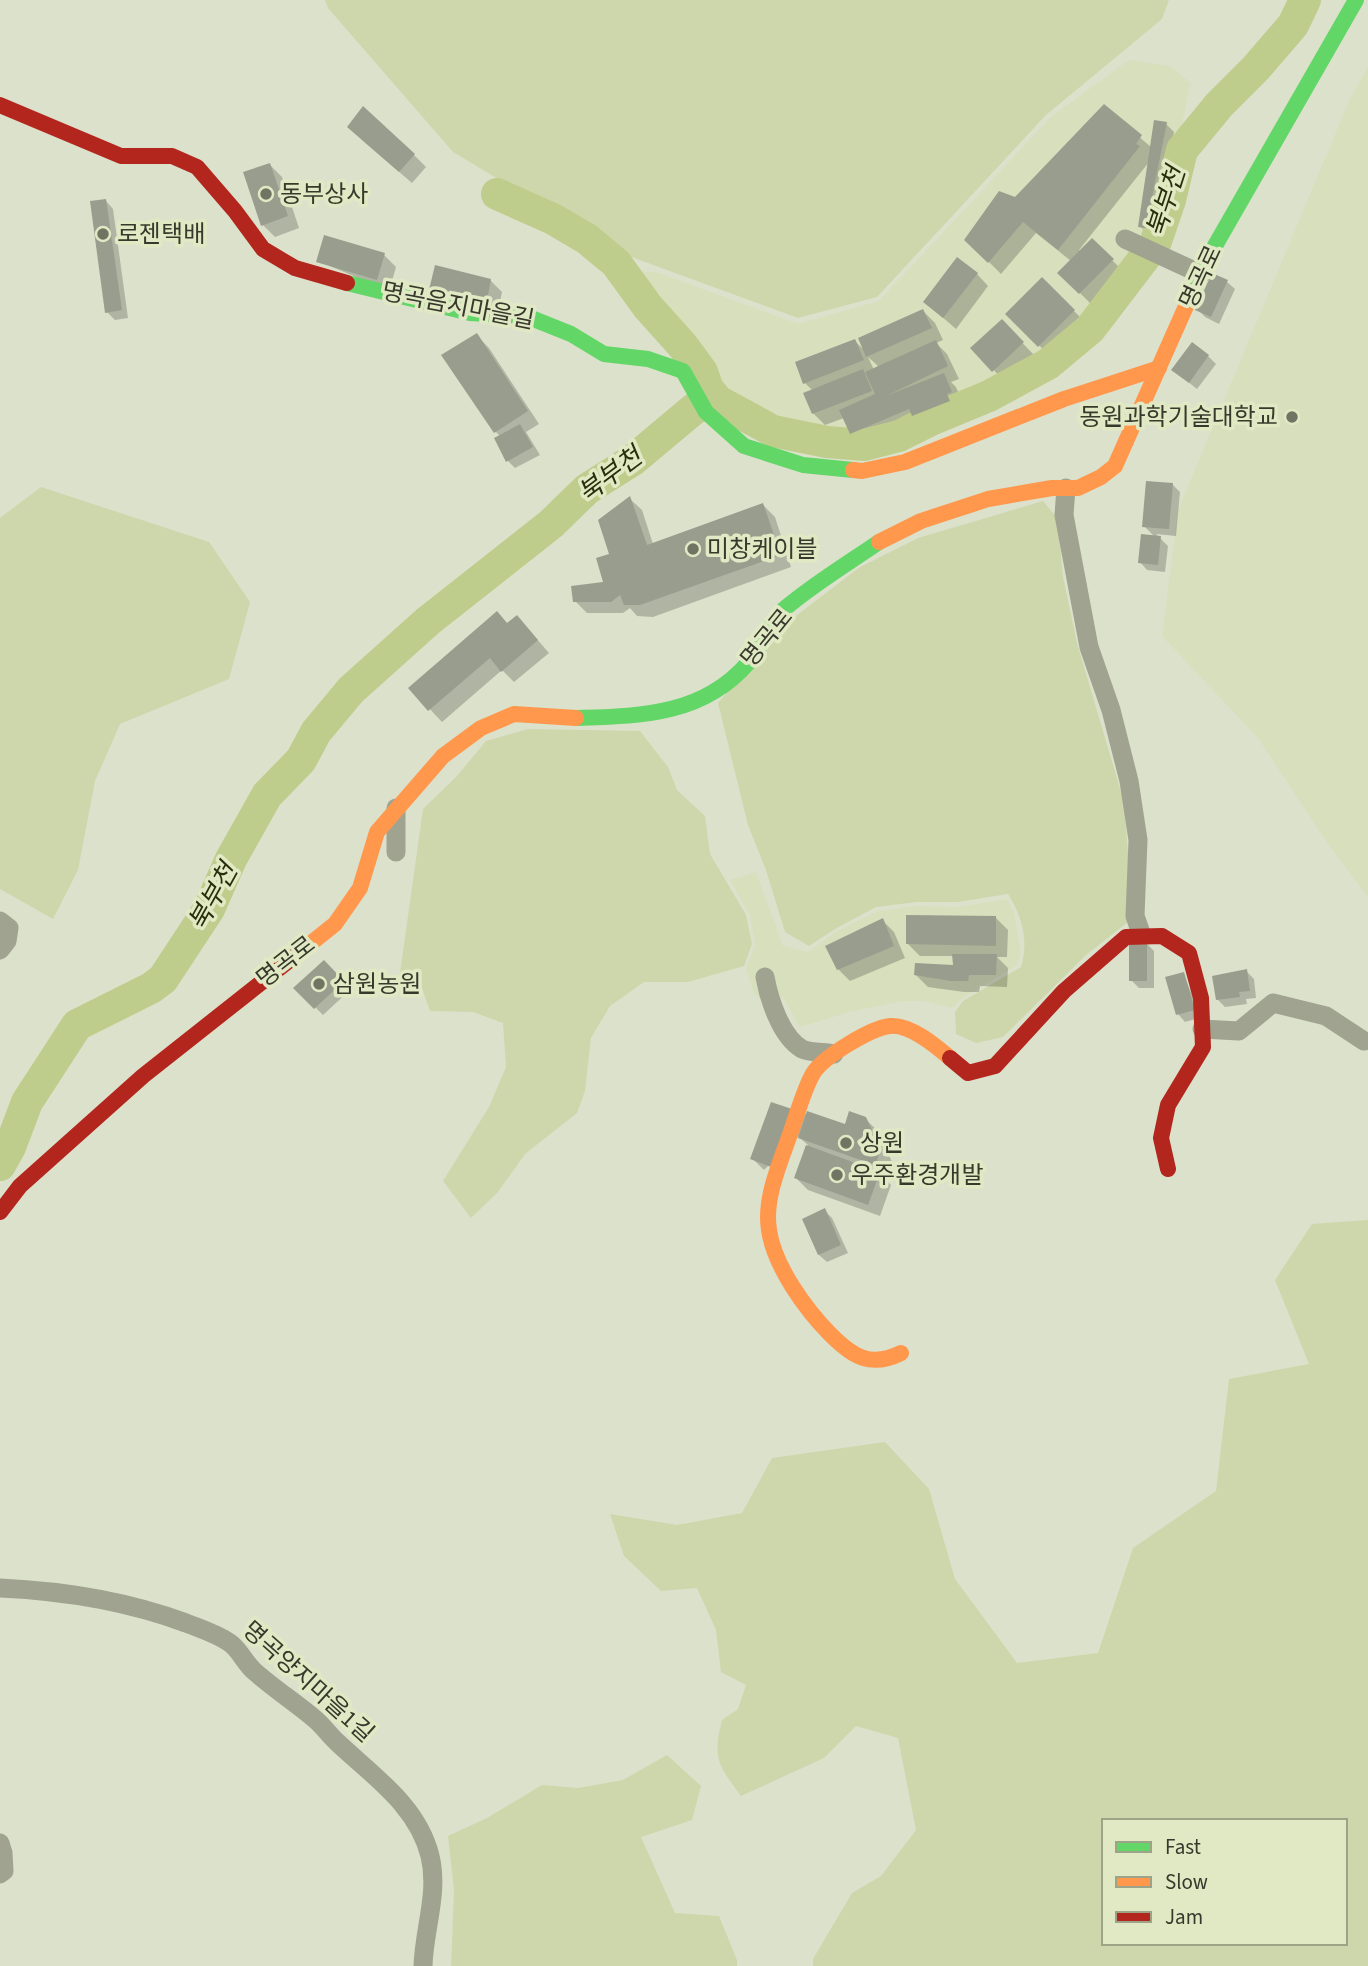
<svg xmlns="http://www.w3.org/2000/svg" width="1368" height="1966" viewBox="0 0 1368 1966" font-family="'Source Sans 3','Noto Sans KR',sans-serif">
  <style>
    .built { fill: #d7dfbd }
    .green { fill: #cdd7ab; fill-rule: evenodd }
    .shadow { fill: #0003; fill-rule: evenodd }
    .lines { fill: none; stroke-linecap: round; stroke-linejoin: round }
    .river { stroke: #bfcd8c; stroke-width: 32 }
    .building { fill: #999d8d }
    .street { stroke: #9fa390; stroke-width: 19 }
    .fast { stroke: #63d668; stroke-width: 16 }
    .slow { stroke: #ff974d; stroke-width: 16 }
    .jam { stroke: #b3261e; stroke-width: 16 }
    .poi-dot { fill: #707463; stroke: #e0e9c4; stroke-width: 2.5 }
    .labels { text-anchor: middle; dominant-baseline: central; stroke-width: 7; stroke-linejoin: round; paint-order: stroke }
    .poi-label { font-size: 24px; fill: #36392b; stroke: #e0e9c4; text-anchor: start }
    .street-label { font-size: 24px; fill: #36392b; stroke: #e0e9c4 }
    .water-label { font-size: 26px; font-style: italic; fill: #282e0a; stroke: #e0e9c4 }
  </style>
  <rect width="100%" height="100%" fill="#dce1cc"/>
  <g class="built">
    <polygon points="1129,60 1170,66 1191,83 1181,128 1149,237 1084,325 1045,358 986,393 897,431 865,439 827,436 774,426 721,397 711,386 704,366 638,271 659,273 798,324 879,301 1051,117"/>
    <polygon points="1368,67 1368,897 1330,847 1258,738 1162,636 1178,510 1349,101"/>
    <polygon points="756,872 783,946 808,952 839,930 878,911 915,906 958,907 1007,899 1014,913 1021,953 1017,965 960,1000 952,1008 924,1001 903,1001 849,1012 800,1027 783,997 761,1000 754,993 746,968 755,946 750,915 730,880"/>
  </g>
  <g class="green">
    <polygon points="325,0 1169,0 1162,19 1046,115 877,297 798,318 626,255 453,152 328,8"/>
    <polygon points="41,487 209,542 250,602 229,679 120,724 95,781 78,870 53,919 0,889 0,518"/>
    <path d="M1043 501 1058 519 1063 577 1077 643 1124 802 1130 879 1128 922 1086 955 1003 1037 976 1043 956 1034 955 1012 963 1001 1021 967C1029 941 1022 916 1008 894L958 902H917L876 907 835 929 809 946 785 932 766 870 748 825 718 703 788 622 860 567 918 538Z"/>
    <polygon points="528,729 640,731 668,767 677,790 705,816 710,854 746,915 752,944 744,966 688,982 644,982 610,1006 591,1038 585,1091 577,1113 525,1154 498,1192 471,1218 443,1181 489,1107 506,1067 503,1023 473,1012 430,1011 422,988 399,980 423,809 457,776 486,741"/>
    <path d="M1368 1220V1966H813V1959L852 1893 881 1876 916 1830 898 1738 856 1726 824 1758 741 1796C719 1766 712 1759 722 1720L738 1709 746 1685 721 1672 716 1630 697 1588 661 1591 624 1556 610 1514 677 1525 742 1513 772 1458 885 1442 929 1489 955 1579 1017 1663 1098 1653 1133 1548 1216 1491 1229 1379 1309 1364 1275 1280 1312 1224ZM1104 1821H1345V1943H1104Z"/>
    <polygon points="667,1755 701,1786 692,1820 641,1837 675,1913 719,1916 737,1960 737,1966 451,1966 454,1891 448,1836 487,1818 542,1785 578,1788 623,1780"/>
  </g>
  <g class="shadow">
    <polygon points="1104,107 1151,147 1166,124 1174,132 1154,235 1147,234 1140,226 1149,162 1079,250 1081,252 1092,240 1124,272 1092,305 1060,273 1071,261 1036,233 1001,274 967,240 1015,199"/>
    <polygon points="361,139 414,155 426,167 412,183"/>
    <polygon points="270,165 282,177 299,228 275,237 263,225"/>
    <polygon points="106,201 113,209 128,318 115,320 107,312"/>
    <polygon points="384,255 396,267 389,291 318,261"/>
    <polygon points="977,274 988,286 956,329 925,302"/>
    <polygon points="1213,275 1227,282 1235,289 1219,324 1205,317 1197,309"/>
    <polygon points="1042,279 1086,323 1051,357 1007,314"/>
    <polygon points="490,280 502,292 497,317 442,306"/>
    <path d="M923 311 935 323 943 340 936 343 947 354 959 379 951 382 956 387 963 404 958 406 961 413 926 427 920 421 863 445 851 433 844 418 825 425 813 413V391L805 383 855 341 865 351ZM868 357 877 365 879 368 874 370Z"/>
    <polygon points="1013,333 1034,355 1005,382 973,348"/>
    <polygon points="477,336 489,348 539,424 526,432 540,455 515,468 508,461 500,436 495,431"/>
    <polygon points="1208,356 1216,364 1197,389 1173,370"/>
    <polygon points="1173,485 1180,492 1176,536 1156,534 1168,546 1165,572 1147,570 1140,562 1155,537 1144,526"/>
    <polygon points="630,499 642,510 653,544 763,505 775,517 791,567 653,617 637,616 630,608 623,613 587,613 575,601 605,584 611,555"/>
    <polygon points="508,625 529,630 549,653 514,682 502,670 442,722 410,688"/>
    <polygon points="996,918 1008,930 1007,957 997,957 1008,968 1007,987 980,986 979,992 964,992 928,987 916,975 955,967 954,956 920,956 908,944"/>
    <polygon points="882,920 894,932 905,958 850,981 838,969"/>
    <polygon points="1146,943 1154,951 1154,988 1139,988 1131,980"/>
    <polygon points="323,962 350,990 323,1015 296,988"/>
    <polygon points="1246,971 1254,979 1256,998 1246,999 1247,1004 1225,1007 1217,999"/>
    <polygon points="1183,974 1202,1017 1185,1022 1178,1014"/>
    <polygon points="772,1104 846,1126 865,1119 878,1131 892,1162 887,1175 878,1172 891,1185 880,1216 808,1190 796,1178 808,1145 798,1136 764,1170 752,1158"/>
    <polygon points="825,1211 832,1218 848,1253 827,1262 819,1255 804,1219"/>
  </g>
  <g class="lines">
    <g class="river">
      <polyline points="497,194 553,219 587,239 616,263 648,307 683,346 702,372 708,389 718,401 773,431 827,442 864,445 899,436 931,420 989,396 1048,364 1090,329 1155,244 1170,200 1182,150 1219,105 1256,68 1293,25 1305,0"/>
      <polyline points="0,1165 10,1147 27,1102 77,1025 151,988 163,979 209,909 231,859 267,795 301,760 316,732 351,690 428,621 551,524 587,489 633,460 695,408 718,401"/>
    </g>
  </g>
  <g class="building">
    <polygon points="1104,104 1142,135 1136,144 1140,146 1058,250 1023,222 988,263 964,240 999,191 1015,197"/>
    <polygon points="363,106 415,154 399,172 347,127"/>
    <polygon points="1154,120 1167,122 1146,228 1138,227"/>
    <polygon points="270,163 288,216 261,226 243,172"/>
    <polygon points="106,199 122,310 105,313 90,201"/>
    <polygon points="324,235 385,253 377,280 316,262"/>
    <polygon points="1092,238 1114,259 1079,294 1057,273"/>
    <polygon points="957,257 978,273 943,318 923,302"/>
    <polygon points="435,265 491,279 486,306 428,294"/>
    <polygon points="1212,273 1228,280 1211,317 1195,310"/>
    <polygon points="1042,277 1075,310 1038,347 1005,314"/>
    <polygon points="923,309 932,328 866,357 858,338"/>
    <polygon points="1002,319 1024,342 992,372 970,348"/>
    <polygon points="477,333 528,411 494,433 441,355"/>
    <polygon points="855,339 864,360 803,384 795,362"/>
    <polygon points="936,340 948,366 886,396 944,373 952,392 947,394 950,401 912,416 909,409 850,434 839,410 875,394 865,372"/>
    <polygon points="1192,342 1209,355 1189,383 1171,370"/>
    <polygon points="863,369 872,391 812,414 803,393"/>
    <polygon points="520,424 533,447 506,462 494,438"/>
    <polygon points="1146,481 1173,483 1169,529 1142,527"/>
    <polygon points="630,496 647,545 763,503 781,555 640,605 624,605 620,595 611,602 573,602 571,586 603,582 596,558 609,554 598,520"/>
    <polygon points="1141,534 1161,536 1158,565 1138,563"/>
    <polygon points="497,611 507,623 517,615 538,640 501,672 490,658 428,711 408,688"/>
    <polygon points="906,915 996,916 996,946 906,944"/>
    <polygon points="883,918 894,946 837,970 825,946"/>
    <rect x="1129" y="942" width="18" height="39"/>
    <polygon points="952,954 997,954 996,975 969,975 968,981 951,981 914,975 915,963 953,965"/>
    <polygon points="324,960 344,981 314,1009 293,988"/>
    <polygon points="1247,969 1250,991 1239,992 1240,997 1216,1000 1212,976"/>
    <polygon points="1184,972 1195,1010 1176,1015 1165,977"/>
    <polygon points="771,1102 792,1109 771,1167 750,1159"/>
    <polygon points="807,1111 845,1124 849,1111 866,1117 881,1149 875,1165 798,1138"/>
    <polygon points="806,1145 880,1172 868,1205 794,1178"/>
    <polygon points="825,1208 841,1245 818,1255 802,1219"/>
  </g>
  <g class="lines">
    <g class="street">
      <polyline points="1125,239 1201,274"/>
      <polyline points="1066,488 1064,515 1089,647 1111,710 1129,781 1138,840 1135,916 1142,936"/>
      <polyline points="396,852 396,808"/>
      <polyline points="0,921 9,928 7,941 0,950"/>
      <path d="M765 977C769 999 781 1037 802 1049 810 1053 825 1052 834 1054"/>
      <polyline points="1202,1029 1239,1031 1273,1003 1326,1016 1364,1041"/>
      <path d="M0 1588C64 1591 127 1601 186 1623 201 1629 217 1634 230 1643 239 1649 245 1663 254 1671 273 1688 296 1703 316 1720 324 1727 330 1736 338 1743 373 1776 418 1806 430 1856 439 1893 424 1929 423 1966"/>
      <polyline points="0,1843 3,1853 4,1871 0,1874"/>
    </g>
    <g class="fast">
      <polyline points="347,283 470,313 526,316 571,334 604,354 648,359 683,371 706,412 744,446 803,465 853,470"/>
      <polyline points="1187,304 1208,258 1356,0"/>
      <path d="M576 718C639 716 702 716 748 663 761 648 768 624 783 610 812 585 847 564 879 542"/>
    </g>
    <g class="slow">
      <polyline points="853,470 862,471 905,462 1064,399 1159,368"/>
      <polyline points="879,542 921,521 988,499 1052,488 1078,488 1101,477 1115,466 1187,304"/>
      <polyline points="305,948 335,924 360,888 377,832 443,756 481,728 514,714 576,718"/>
      <path d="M901 1353C871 1368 853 1357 831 1335 806 1310 774 1266 769 1230 764 1199 779 1166 789 1137 795 1121 805 1085 814 1072 825 1056 871 1028 890 1026 910 1024 936 1046 950 1058"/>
    </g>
    <g class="jam">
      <polyline points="0,105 121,156 172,156 197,167 235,211 263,249 295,268 347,283"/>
      <polyline points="950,1058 968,1073 995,1066 1064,991 1126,937 1162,936 1189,953 1201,998 1203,1047 1168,1105 1161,1138 1168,1169"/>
      <polyline points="0,1212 20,1186 143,1076 305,948"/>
    </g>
  </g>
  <g class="poi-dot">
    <circle cx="266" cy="194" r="7"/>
    <circle cx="103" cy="234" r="7"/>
    <circle cx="1292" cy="417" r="7"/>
    <circle cx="693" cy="549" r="7"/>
    <circle cx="319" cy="984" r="7"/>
    <circle cx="846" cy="1143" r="7"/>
    <circle cx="837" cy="1175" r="7"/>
  </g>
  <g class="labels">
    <g class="poi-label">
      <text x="280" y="194">동부상사</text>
      <text x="117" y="234">로젠택배</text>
      <text x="1278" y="417" text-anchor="end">동원과학기술대학교</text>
      <text x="707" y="549">미창케이블</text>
      <text x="333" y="984">삼원농원</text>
      <text x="860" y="1143">상원</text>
      <text x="851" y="1175">우주환경개발</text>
    </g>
    <g class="street-label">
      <text transform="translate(1201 277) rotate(-65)">명곡로</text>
      <text transform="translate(458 306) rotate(11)">명곡음지마을길</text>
      <text transform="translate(767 638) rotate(-51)">명곡로</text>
      <text transform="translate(286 962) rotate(-38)">명곡로</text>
      <text transform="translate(308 1682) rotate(42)">명곡양지마을1길</text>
    </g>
    <g class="water-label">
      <text transform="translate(1166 202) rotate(-72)">북부천</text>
      <text transform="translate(610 475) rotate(-37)">북부천</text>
      <text transform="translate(213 897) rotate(-61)">북부천</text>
    </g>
  </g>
  <rect x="1102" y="1819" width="245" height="126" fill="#e0e9c4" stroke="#9ca387" stroke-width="2"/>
  <rect x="1116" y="1842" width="35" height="10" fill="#63d668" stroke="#9ca387" stroke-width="2"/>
  <text x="1165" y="1854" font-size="21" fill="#36392b">Fast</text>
  <rect x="1116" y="1877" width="35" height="10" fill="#ff974d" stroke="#9ca387" stroke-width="2"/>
  <text x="1165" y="1889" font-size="21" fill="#36392b">Slow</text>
  <rect x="1116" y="1912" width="35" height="10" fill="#b3261e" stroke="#9ca387" stroke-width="2"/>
  <text x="1165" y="1924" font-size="21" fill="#36392b">Jam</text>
</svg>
